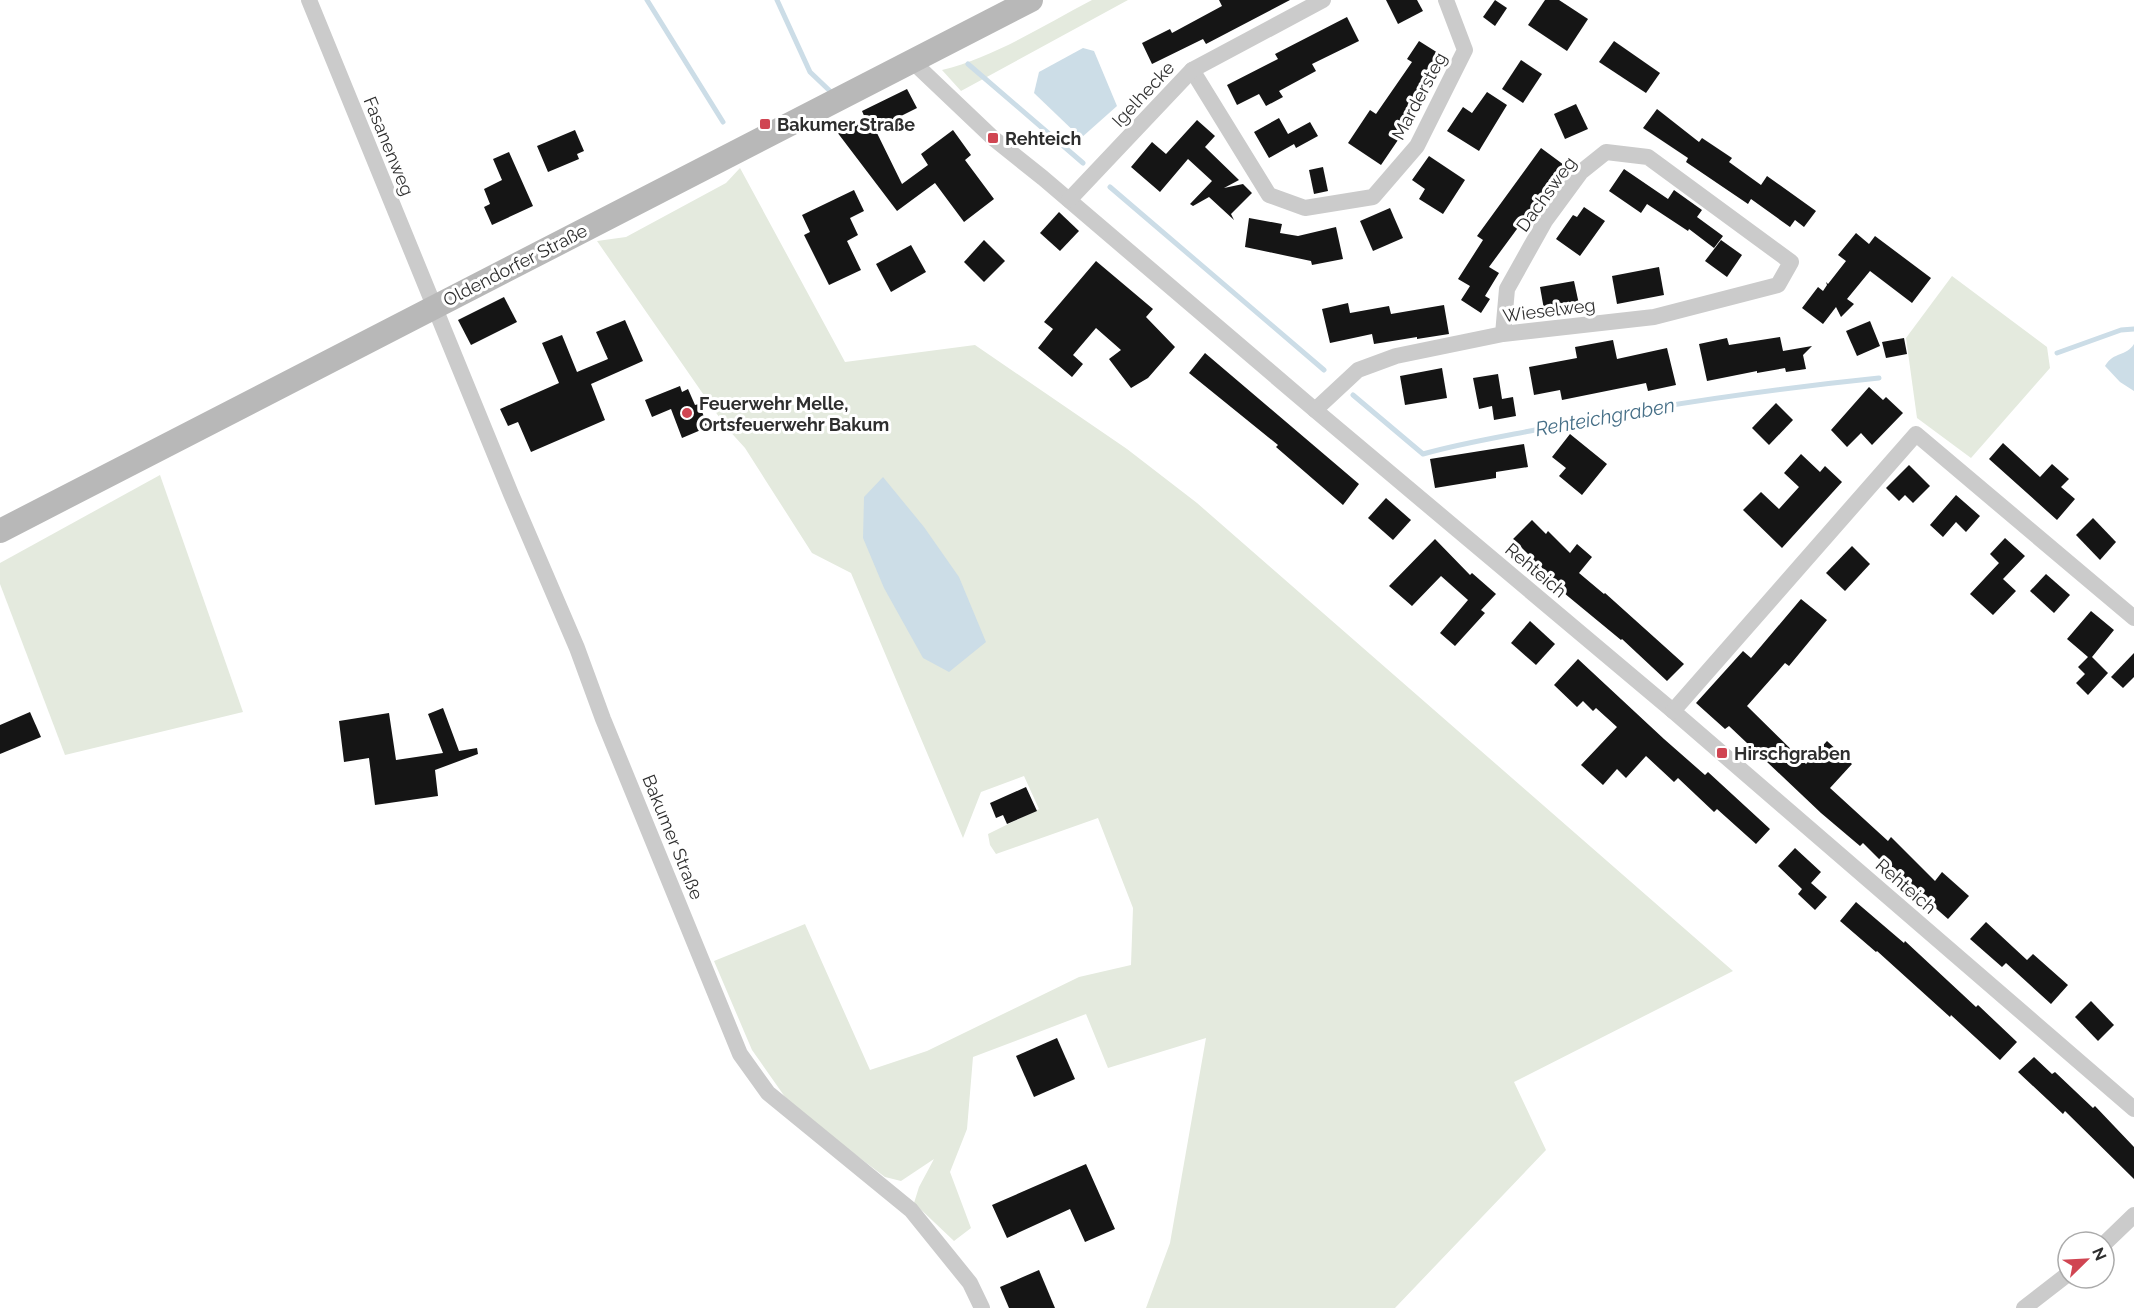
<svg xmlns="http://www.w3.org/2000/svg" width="2134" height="1308" viewBox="0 0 2134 1308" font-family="Raleway,sans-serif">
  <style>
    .green { fill: #e4eade }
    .water { fill: #ccdde7 }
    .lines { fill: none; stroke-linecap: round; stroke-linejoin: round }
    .stream { stroke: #ccdde7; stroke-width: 5 }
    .building { fill: #151515 }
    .street { stroke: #cbcbcb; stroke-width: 16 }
    .secondary { stroke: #b8b8b8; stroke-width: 24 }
    .poi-dot { fill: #d04552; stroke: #fff; stroke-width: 2 }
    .labels { text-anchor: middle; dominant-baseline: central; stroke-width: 6; stroke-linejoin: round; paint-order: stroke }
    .street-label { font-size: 18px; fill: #2e2e2e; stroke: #fff }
    .poi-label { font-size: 18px; font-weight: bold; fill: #2e2e2e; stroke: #fff; text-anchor: start }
    .water-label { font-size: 20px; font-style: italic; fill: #466f87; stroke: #fff }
  </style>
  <rect width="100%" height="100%" fill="#fff"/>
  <g class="green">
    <path d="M1092 0H1128L961 91 942 70C995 57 1044 25 1092 0Z"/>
    <polygon points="740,168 845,362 975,345 1127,449 1197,503 1733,971 1514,1082 1546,1150 1395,1308 1146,1308 1170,1243 1206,1038 1108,1068 1086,1014 973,1057 967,1129 950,1172 971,1228 954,1241 914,1203 919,1187 934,1159 901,1181 885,1177 824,1131 785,1097 752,1050 714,961 805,924 870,1070 927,1051 1079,977 1131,965 1133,908 1098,818 996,854 990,845 988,834 1039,809 1024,776 981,792 963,838 851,573 812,553 745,448 726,427 597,241 626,237 726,183"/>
    <polygon points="1952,276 2047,347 2050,368 1971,458 1917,418 1906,338"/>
    <polygon points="160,475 243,712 65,755 0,584 0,563"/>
  </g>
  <g class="water">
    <polygon points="1083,48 1094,51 1117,106 1081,138 1034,93 1039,72"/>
    <path d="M2134 344V391L2120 382 2105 366C2114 351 2126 357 2134 344Z"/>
    <polygon points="883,477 924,527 959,577 986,642 949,672 923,658 884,588 863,538 864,497"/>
  </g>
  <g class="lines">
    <g class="stream">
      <polyline points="647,0 723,122"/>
      <polyline points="777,0 810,72 831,92 835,91"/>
      <polyline points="968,64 1083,163"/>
      <polyline points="1110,187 1324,370"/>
      <polyline points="2057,353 2121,330 2134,329"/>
      <path d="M1353 395 1423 454C1458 444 1494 438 1530 431 1645 407 1762 390 1879 378"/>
    </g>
  </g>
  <g class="building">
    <polygon points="1219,0 1290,0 1206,44 1203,39 1152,64 1142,43 1170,29 1172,33 1222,6"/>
    <polygon points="1386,0 1417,0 1423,11 1398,24"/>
    <polygon points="1495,0 1507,8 1495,26 1483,17"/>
    <polygon points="1545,0 1559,0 1588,19 1567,51 1528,25"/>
    <polygon points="1347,17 1359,41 1312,64 1316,71 1279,91 1283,97 1266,106 1259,94 1237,105 1227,85 1278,59 1275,54"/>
    <polygon points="1419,41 1446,58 1394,137 1398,140 1381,165 1348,143 1370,110 1376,114 1412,62 1407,59"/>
    <polygon points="1614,41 1660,73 1646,93 1599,62"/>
    <polygon points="1521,60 1542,74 1523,103 1502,89"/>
    <polygon points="907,89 917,108 875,129 902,184 928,165 921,154 953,130 971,155 965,160 994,199 964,222 935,183 897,211 837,132 865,118 862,111"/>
    <polygon points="1487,92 1507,105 1479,151 1447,131 1463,107 1472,113"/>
    <polygon points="1576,104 1588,129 1565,139 1554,114"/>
    <polygon points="1657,109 1699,142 1702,138 1732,158 1729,162 1761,185 1767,176 1816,211 1804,227 1795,220 1790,227 1751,199 1748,204 1686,162 1688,158 1643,128"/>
    <polygon points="1279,118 1288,134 1310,122 1318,136 1296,148 1294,144 1269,158 1254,132"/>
    <polygon points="1197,120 1215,136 1205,147 1239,180 1224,188 1243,184 1252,193 1231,214 1234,220 1209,197 1193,206 1190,204 1212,181 1188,159 1160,192 1131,167 1152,142 1166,154"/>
    <polygon points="575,130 584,151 577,154 579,159 548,172 537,146"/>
    <polygon points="1541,148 1564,165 1489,267 1499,273 1485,296 1490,299 1481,313 1461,300 1470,286 1458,279 1483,240 1477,236"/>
    <polygon points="509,152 533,206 492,225 484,207 490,204 484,189 502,180 493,159"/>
    <polygon points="1429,156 1465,180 1443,214 1419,199 1425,189 1412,180"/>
    <polygon points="1323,167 1328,191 1314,194 1309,170"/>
    <polygon points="1624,169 1668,199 1674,190 1702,210 1697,217 1723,236 1714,248 1689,229 1688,231 1647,204 1641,213 1609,191"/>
    <polygon points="854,190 864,211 850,218 858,235 847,241 861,270 829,285 804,235 810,232 802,215"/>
    <polygon points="1584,207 1605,221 1580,256 1556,239 1573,215 1577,217"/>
    <polygon points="1390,208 1403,238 1373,251 1360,221"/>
    <polygon points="1059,212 1079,231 1060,251 1040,233"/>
    <polygon points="1249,218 1282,224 1280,233 1298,236 1336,227 1343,259 1312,265 1311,261 1245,247"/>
    <polygon points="1856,233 1869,244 1875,236 1931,278 1912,303 1870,271 1847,299 1854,304 1841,317 1836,307 1823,324 1802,308 1818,287 1823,291 1827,285 1826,282 1828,284 1846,261 1838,255"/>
    <polygon points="984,240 1005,261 984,282 964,262"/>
    <polygon points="1721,240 1742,255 1727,277 1705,261"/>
    <polygon points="911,245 926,272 891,292 876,264"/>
    <polygon points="1096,261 1153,309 1146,317 1175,347 1148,378 1131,388 1109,359 1121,350 1096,328 1073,355 1083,364 1072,377 1038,348 1053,329 1044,322"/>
    <polygon points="1659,267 1664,295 1617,304 1612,276"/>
    <polygon points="1574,281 1580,309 1545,315 1540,287"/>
    <polygon points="504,297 517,322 471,345 458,320"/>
    <polygon points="1348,303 1350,313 1389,306 1391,314 1444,305 1449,334 1417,339 1417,337 1374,344 1372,334 1330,343 1322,309"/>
    <polygon points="625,320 643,361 591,384 605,420 531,452 518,422 508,426 500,409 559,383 542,343 562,335 577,372 608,359 596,332"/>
    <polygon points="1870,321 1880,346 1857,356 1846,331"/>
    <polygon points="1780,337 1783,351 1812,346 1803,355 1806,369 1786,372 1785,368 1757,373 1757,371 1707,381 1699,344 1727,338 1729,345"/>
    <polygon points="1904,338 1907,354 1886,358 1882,342"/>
    <polygon points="1613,340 1617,359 1667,348 1676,385 1648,391 1646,383 1562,400 1560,390 1534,395 1529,367 1577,358 1575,347"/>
    <polygon points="1205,353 1359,484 1343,505 1276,447 1278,445 1189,373"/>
    <polygon points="1442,368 1447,398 1405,405 1400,376"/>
    <polygon points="1498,374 1502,399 1513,397 1516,416 1494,420 1492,406 1479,409 1473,378"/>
    <polygon points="680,386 682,392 688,389 695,405 699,404 708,427 682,438 671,409 652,417 645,400"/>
    <polygon points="1869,387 1883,400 1886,397 1903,413 1872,445 1861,433 1847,447 1831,430"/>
    <polygon points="1776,403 1793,420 1769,445 1752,428"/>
    <polygon points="1570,434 1607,464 1582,495 1559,476 1566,468 1552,457"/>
    <polygon points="2003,443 2040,477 2052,464 2069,479 2061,487 2075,499 2057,520 1989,459"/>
    <polygon points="1524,444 1528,467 1496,472 1496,478 1435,488 1430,459"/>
    <polygon points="1801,454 1820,472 1825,466 1842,482 1782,548 1743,510 1761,492 1779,509 1799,487 1784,473"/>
    <polygon points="1909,465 1930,486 1913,503 1905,495 1899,501 1886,488"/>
    <polygon points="1956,495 1980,516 1966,532 1956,522 1943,537 1930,525"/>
    <polygon points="1386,498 1411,520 1393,540 1368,518"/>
    <polygon points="2093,518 2116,542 2100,560 2076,535"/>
    <polygon points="1532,520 1546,534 1548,531 1570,553 1577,544 1592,557 1579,573 1604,594 1605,593 1684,664 1667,681 1622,639 1621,640 1547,579 1550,576 1513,539"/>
    <polygon points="2005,538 2025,556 2003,579 2016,591 1993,615 1970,594 1999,563 1990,554"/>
    <polygon points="1435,539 1470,575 1472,573 1496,594 1481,610 1485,613 1455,646 1440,633 1468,600 1441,576 1412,606 1389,586"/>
    <polygon points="1852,546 1870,564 1845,591 1826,573"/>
    <polygon points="2046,574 2070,595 2054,613 2030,591"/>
    <polygon points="1801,599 1827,620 1789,666 1785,663 1747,706 1806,764 1827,741 1852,764 1830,788 1888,841 1891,837 1935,881 1942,872 1969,896 1948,919 1906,882 1904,884 1863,843 1860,846 1821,813 1729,726 1725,729 1696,703 1743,651 1751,658"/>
    <polygon points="2091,611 2114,630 2092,657 2108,673 2088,695 2076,683 2085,674 2078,667 2088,657 2067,639"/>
    <polygon points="1530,621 1555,644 1536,665 1511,643"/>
    <polygon points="2134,653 2134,677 2123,688 2111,677"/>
    <polygon points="1578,659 1664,739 1705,775 1708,772 1770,829 1756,844 1717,809 1714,812 1678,778 1674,782 1646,756 1626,778 1617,769 1603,785 1581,765 1617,727 1596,708 1593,711 1583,701 1577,707 1554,685"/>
    <polygon points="443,708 459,751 477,748 478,754 435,770 438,796 375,805 369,758 344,762 339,721 389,713 396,760 443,753 428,714"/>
    <polygon points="30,712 41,737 0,754 0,725"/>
    <polygon points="1026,787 1037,811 1007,824 1003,815 996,818 990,803"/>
    <polygon points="1795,848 1821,872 1811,883 1827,897 1815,910 1798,894 1802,889 1778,866"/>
    <polygon points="1856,902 1904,943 1905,941 1976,1007 1978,1005 2017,1042 2000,1060 1951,1015 1950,1017 1877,951 1876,952 1840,921"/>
    <polygon points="1986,922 2027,960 2033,954 2068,985 2051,1004 2006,963 2002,967 1970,939"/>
    <polygon points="2091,1001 2114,1025 2098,1041 2075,1017"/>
    <polygon points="1057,1038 1075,1079 1034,1097 1016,1056"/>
    <polygon points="2034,1057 2052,1074 2055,1072 2093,1108 2095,1106 2134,1147 2134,1179 2065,1111 2063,1114 2018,1072"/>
    <polygon points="1086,1164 1115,1229 1085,1242 1070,1209 1007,1238 992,1205"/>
    <polygon points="1039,1270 1055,1308 1009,1308 1000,1287"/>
  </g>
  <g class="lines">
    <g class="street">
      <polyline points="309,0 511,494 577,648 603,719 740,1054 768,1093 911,1210 970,1283 982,1308"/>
      <polyline points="913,62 993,138 1043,178 1315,410 1673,711 2134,1109"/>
      <polyline points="1192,70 1269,195 1305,208 1373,197 1417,146 1465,50 1446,0"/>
      <polyline points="1069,200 1192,70 1323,0"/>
      <polyline points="1315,410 1358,370 1396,356 1503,334 1654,317 1778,285 1791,262 1648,157 1606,152 1581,172 1545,221 1507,289 1503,334"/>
      <polyline points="1673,711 1916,434 2134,618"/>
      <polyline points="2104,1244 2134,1215"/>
      <polyline points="2024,1308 2068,1274"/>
    </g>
    <polyline class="secondary" points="0,531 1031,0"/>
  </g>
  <g class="poi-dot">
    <rect x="759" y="118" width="12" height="12" rx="3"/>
    <rect x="987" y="132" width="12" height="12" rx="3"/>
    <circle cx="687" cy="413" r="6"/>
    <rect x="1716" y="747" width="12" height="12" rx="3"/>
  </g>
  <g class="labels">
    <g class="street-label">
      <text transform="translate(1143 94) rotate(-47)">Igelhecke</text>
      <text transform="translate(1419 96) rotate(-62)">Mardersteg</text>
      <text transform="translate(389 146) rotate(68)">Fasanenweg</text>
      <text transform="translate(1546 194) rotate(-54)">Dachsweg</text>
      <text transform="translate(515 265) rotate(-27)">Oldendorfer Straße</text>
      <text transform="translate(1549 310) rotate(-7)">Wieselweg</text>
      <text transform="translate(1536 570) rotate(40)">Rehteich</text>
      <text transform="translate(673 837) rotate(68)">Bakumer Straße</text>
      <text transform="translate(1906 886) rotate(41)">Rehteich</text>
    </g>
    <g class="poi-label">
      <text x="777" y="124">Bakumer Straße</text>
      <text x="1005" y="138">Rehteich</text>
      <text x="699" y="403">Feuerwehr Melle,<tspan x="699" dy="21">Ortsfeuerwehr Bakum</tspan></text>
      <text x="1734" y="753">Hirschgraben</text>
    </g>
    <g class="water-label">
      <text transform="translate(1605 417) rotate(-10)">Rehteichgraben</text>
    </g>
  </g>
  <g transform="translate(2086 1260) rotate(66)"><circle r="28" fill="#ffffff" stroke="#ababab" stroke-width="1.5"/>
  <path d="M0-4.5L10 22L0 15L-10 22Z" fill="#d04552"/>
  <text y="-9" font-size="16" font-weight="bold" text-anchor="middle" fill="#2e2e2e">N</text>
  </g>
</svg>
